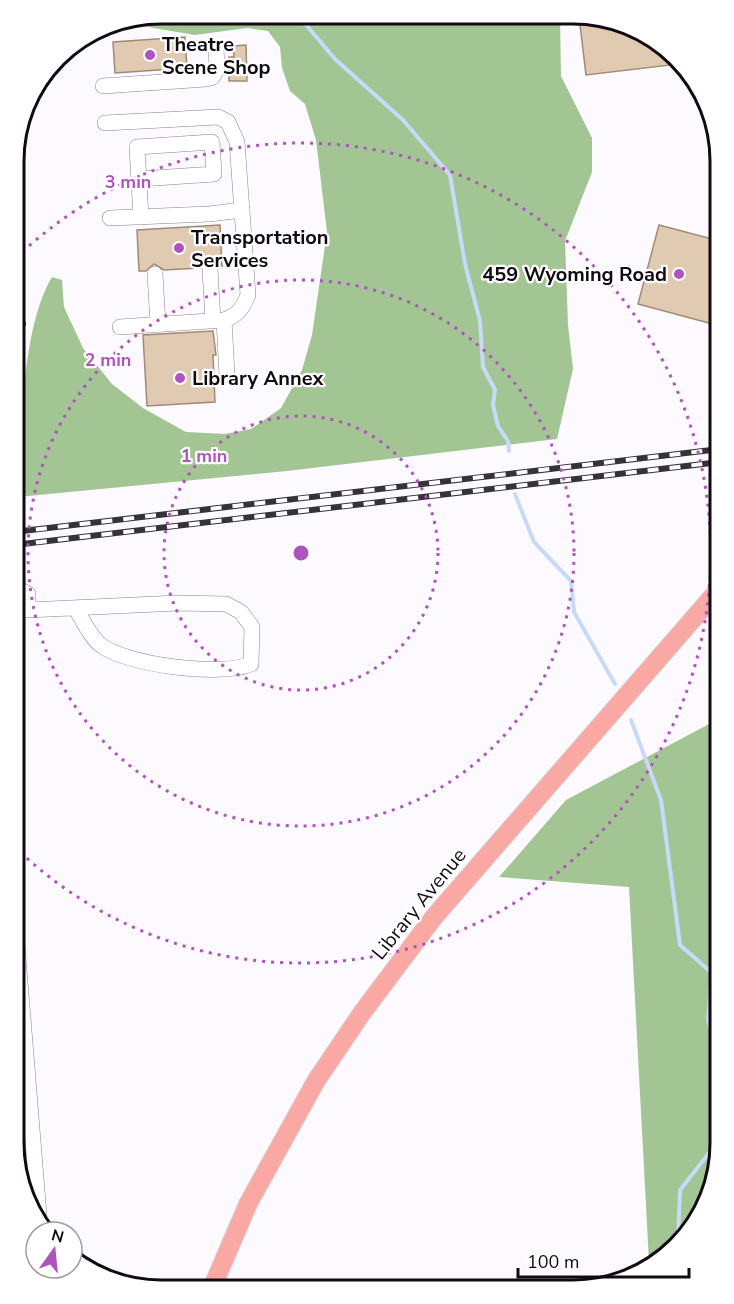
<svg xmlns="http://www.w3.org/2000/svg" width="734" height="1304" viewBox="0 0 734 1304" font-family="'Nunito Sans',sans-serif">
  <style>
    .forest { fill: #a2c593 }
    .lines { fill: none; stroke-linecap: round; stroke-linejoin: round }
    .stream { stroke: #c8daf9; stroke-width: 4 }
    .building { fill: #e0cab2; stroke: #9f8b74; stroke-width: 1.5 }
    .minor-casing { stroke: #8f7d95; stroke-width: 16 }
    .major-casing { stroke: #d9d8d9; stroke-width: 20 }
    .minor { stroke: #fff; stroke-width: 15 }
    .major { stroke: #faa8a4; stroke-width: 18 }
    .rail-casing { stroke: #373139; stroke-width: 6 }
    .rail { stroke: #fff; stroke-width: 4; stroke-dasharray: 11; stroke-linecap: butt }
    .ring { fill: none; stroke: #af54bf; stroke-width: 3; stroke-dasharray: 3 6 }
    .poi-dot { fill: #af54bf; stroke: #fff; stroke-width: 2 }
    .labels { text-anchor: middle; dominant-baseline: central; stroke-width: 4.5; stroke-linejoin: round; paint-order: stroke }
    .poi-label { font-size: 20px; font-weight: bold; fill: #110a13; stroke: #fff; text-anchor: start }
    .street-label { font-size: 20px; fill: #110a13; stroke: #fff }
    .rim { fill: none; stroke: #110a13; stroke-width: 3 }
    .centre { fill: #af54bf; stroke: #fff; stroke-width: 3 }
    .ring-label { font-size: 18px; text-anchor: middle; font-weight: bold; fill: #af54bf; stroke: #fff; stroke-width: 4.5; stroke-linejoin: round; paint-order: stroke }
  </style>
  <rect width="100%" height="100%" fill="#fdfaff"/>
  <g class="forest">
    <path d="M161 14 560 16 561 76 592 138V172L565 241 568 325 573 369 557 439 287 471 18 497C21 435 21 329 52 277L62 280 64 307 83 348 112 384 143 408 186 432 225 434 251 429 281 408 302 370 312 335 327 232 316 140 305 104 290 91 282 68 280 47 268 31 247 28 195 35 118 22Z"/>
    <polygon points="711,723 720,744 720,1153 690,1232 649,1262 629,887 499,877 566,800"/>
  </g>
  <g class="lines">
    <g class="stream">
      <polyline points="287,14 302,20 335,59 403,120 450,175 465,264 480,321 483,367 495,390 493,405 498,426 508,441 509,451"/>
      <polyline points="515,494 534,542 571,581 574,612 615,684"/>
      <polyline points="631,720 661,800 680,945 712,973 708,1020 720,1063"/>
      <polyline points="678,1241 680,1190 720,1139"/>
    </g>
  </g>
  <g class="building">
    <polygon points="579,16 601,16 670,50 679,64 586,75"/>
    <polygon points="185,37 187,68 115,73 113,42"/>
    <polygon points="246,45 247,81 229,81 229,57 234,57 233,46"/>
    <polygon points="220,225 222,266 210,260 204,262 201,268 164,270 154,264 146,271 139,271 137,230"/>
    <polygon points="659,225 720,241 720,326 638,304"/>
    <polygon points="213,331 216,355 213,355 215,402 147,406 143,335"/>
  </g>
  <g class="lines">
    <defs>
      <g id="minor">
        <polyline points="103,86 206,79 213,77 217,69 216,47"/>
        <path d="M105 123 218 117 228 122 237 142 248 295C243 308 237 316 224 320L120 327"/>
        <polyline points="140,179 214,174 212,142 137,147 141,217"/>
        <polyline points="110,218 209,214 242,210"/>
        <polyline points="210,270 213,320"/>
        <polyline points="155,274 158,324"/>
        <polyline points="224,320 227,375"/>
        <path d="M14 586 28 594V610L178 603 226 604 241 612 252 627 251 664C221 677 129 665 102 646 91 639 82 618 75 608"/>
        <polyline points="14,908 39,1215"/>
      </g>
      <polyline id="major" points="212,1288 248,1204 316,1081 362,1013 434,917 720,588"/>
    </defs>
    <use href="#minor" class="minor-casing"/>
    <use href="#major" class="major-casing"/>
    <use href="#minor" class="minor"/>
    <use href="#major" class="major"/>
    <defs>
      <g id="rail">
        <polyline points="22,321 23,324"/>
        <polyline points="14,532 720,449"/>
        <polyline points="14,545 720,462"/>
      </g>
    </defs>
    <use href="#rail" class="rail-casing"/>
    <use href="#rail" class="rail"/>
  </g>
  <g class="ring">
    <circle cx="301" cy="553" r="137"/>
    <circle cx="301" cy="553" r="273"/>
    <path d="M16 258A410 410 0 1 1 16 848"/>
  </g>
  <g class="poi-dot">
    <circle cx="150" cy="55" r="6"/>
    <circle cx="179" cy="248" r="6"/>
    <circle cx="679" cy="274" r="6"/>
    <circle cx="180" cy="378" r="6"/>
  </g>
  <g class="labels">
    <g class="poi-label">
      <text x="162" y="44">Theatre<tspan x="162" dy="23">Scene Shop</tspan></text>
      <text x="191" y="237">Transportation<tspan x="191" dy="23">Services</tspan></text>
      <text x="667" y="274" text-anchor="end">459 Wyoming Road</text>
      <text x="192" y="378">Library Annex</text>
    </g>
    <g class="street-label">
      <text transform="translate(419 904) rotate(-51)">Library Avenue</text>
    </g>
  </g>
  <path d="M0 0H734V1304H0ZM161 24H573A137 137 0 0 1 710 161V1143A137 137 0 0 1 573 1280H161A137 137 0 0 1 24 1143V161A137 137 0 0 1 161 24Z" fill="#fff" fill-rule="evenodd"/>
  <path class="rim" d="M161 24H573A137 137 0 0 1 710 161V1143A137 137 0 0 1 573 1280H161A137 137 0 0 1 24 1143V161A137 137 0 0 1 161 24Z"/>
  <circle cx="301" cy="553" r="9" class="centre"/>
  <g class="ring-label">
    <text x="128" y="188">3 min</text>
    <text x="108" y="366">2 min</text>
    <text x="204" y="462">1 min</text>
  </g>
  <g transform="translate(54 1250) rotate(15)"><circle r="28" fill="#ffffff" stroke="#a09da1" stroke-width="1.5"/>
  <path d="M0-4.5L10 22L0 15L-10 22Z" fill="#af54bf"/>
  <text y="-9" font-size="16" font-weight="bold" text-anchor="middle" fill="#110a13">N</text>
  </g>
  <path d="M518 1268v9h171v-9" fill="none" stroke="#110a13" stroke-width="3"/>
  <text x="527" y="1268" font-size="18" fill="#110a13" stroke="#ffffff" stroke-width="4.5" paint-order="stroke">100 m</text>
</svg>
